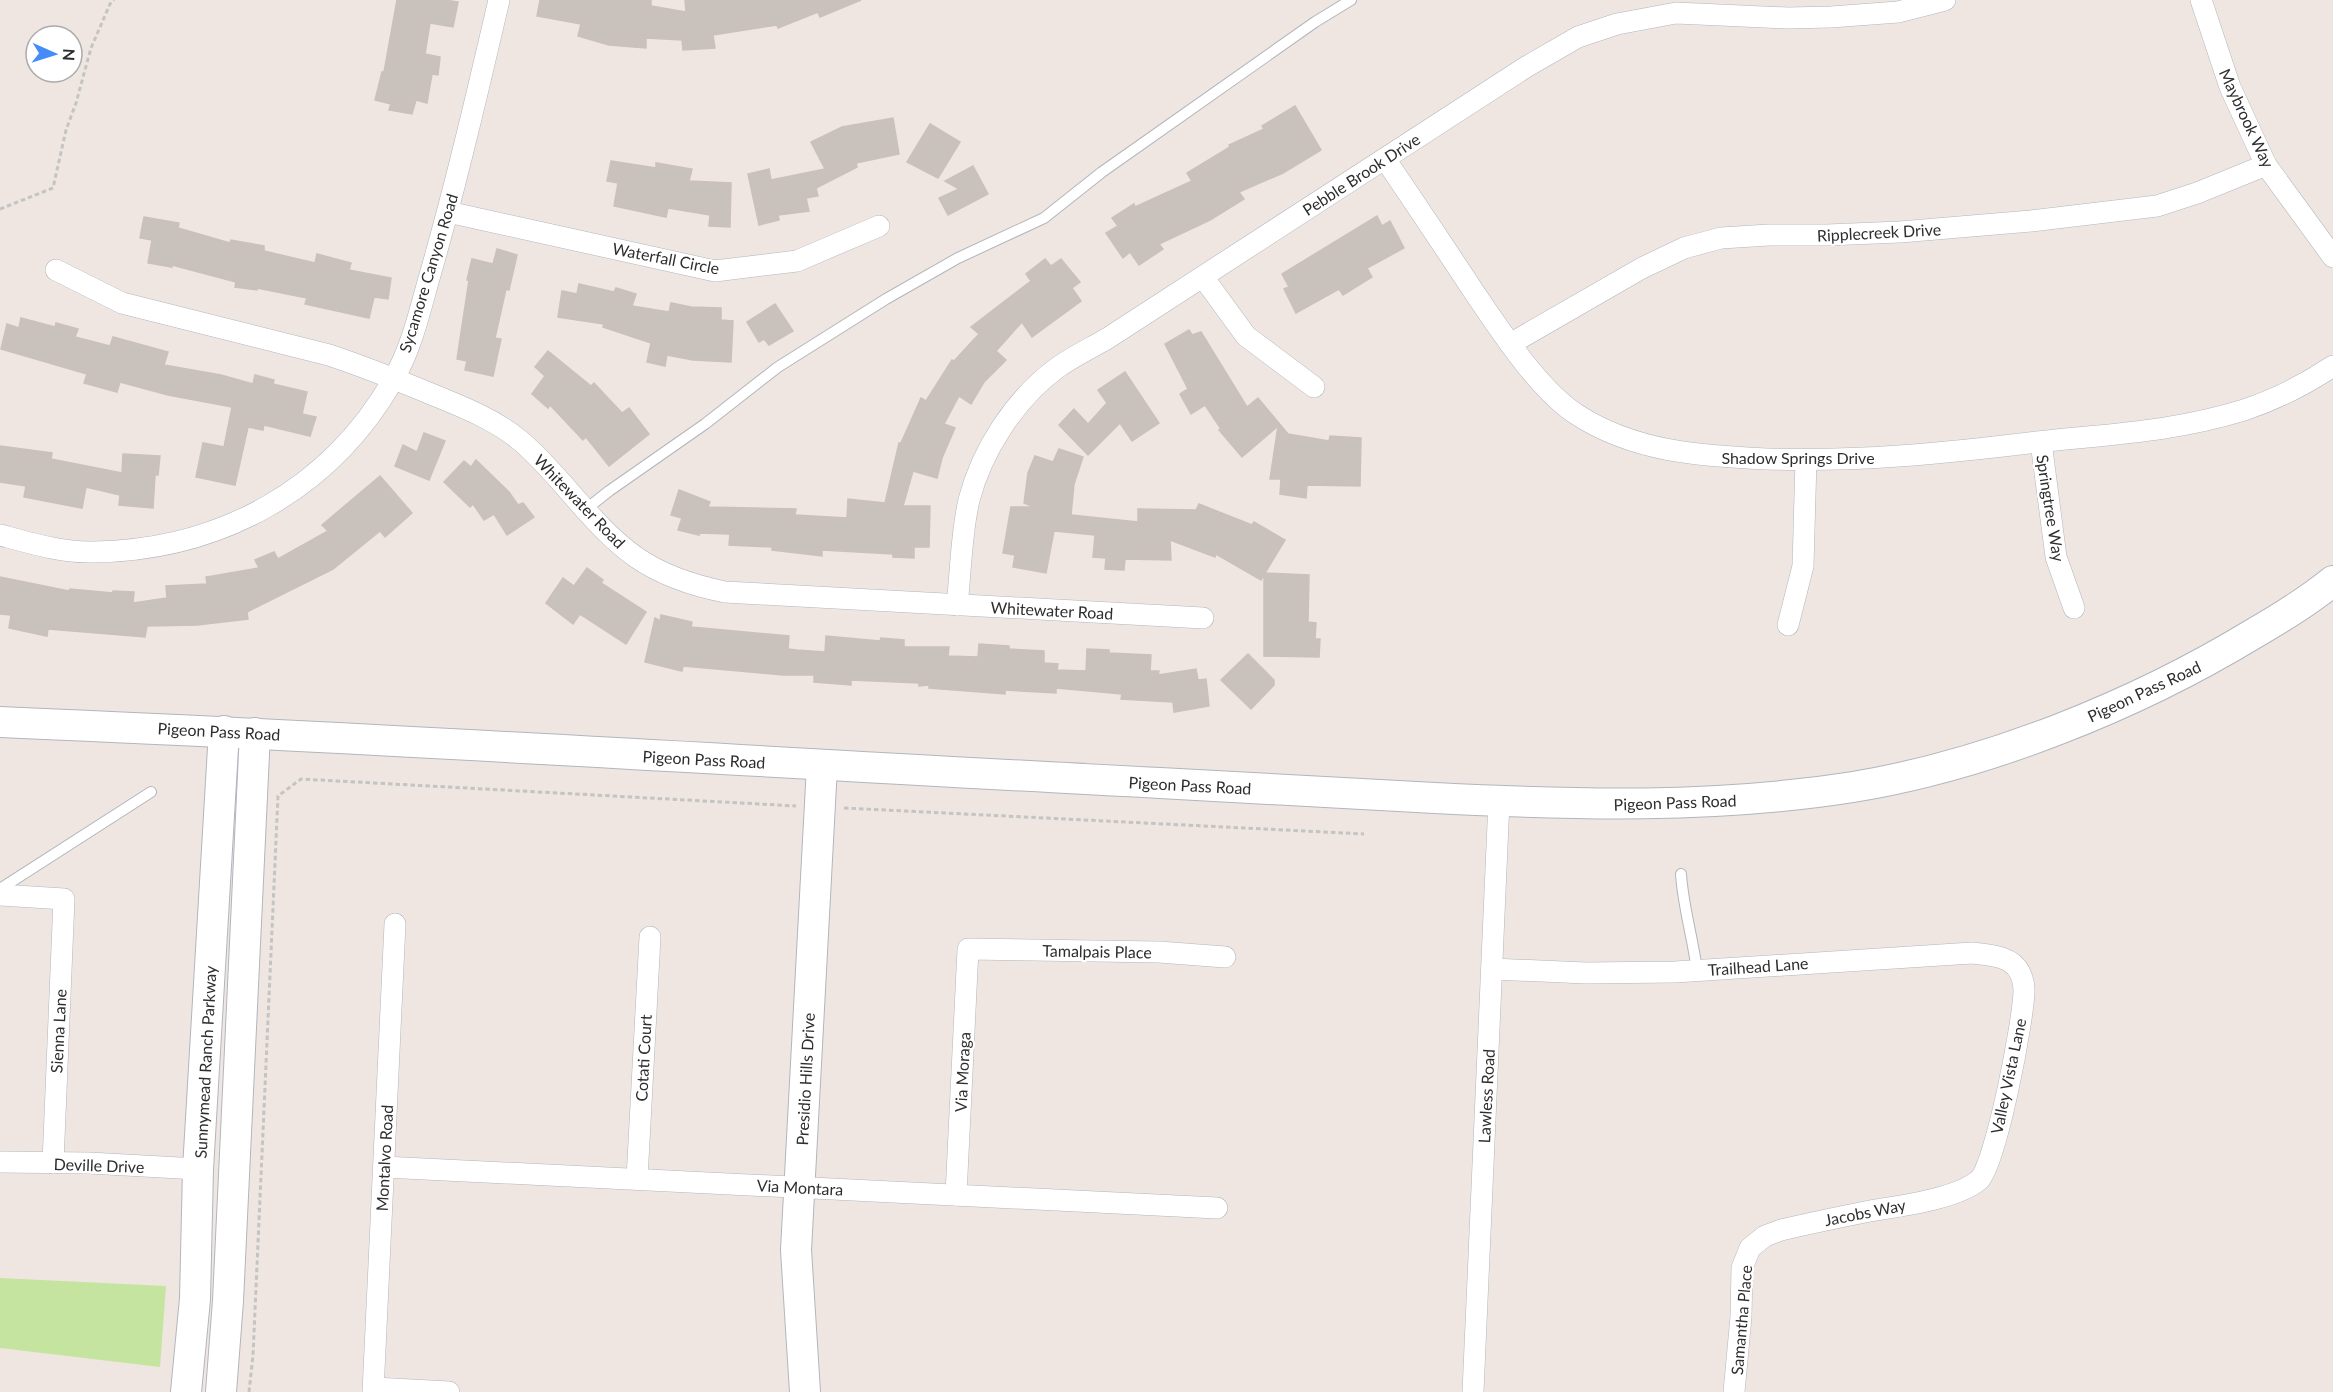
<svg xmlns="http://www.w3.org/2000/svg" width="2333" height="1392" viewBox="0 0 2333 1392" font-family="Lato,sans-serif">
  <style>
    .green { fill: #c5e49f }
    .building { fill: #c8c1bc; stroke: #cbc1ba; stroke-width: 1.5 }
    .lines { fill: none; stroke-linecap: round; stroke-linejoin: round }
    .lane-casing { stroke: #b1b6be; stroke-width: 12 }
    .street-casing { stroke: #b1b6be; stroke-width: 22 }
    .secondary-casing { stroke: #b1b6be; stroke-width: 32 }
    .path { stroke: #c4c4c4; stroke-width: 3; stroke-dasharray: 4.5 3; stroke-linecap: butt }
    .lane { stroke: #fff; stroke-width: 10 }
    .street { stroke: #fff; stroke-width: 21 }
    .secondary { stroke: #fff; stroke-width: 30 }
    .labels { text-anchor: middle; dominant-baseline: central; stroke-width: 4.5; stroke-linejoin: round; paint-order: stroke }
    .street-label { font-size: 16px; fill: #2e2e2e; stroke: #fff }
  </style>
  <rect width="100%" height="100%" fill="#efe6e1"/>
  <polygon class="green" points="0,1278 166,1286 160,1367 0,1348"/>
  <g class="building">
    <polygon points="397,0 445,0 458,2 453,27 430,23 425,54 440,57 438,75 432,74 427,103 416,100 412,114 389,110 391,104 375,100 382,72 384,72"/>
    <polygon points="540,0 651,0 651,6 686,12 685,0 861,0 820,17 818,12 778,28 777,25 713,35 715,48 683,50 682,40 646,38 646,48 609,45 578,36 581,24 537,16"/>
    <polygon points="1295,106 1321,150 1283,173 1239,192 1244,199 1210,220 1159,244 1163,249 1139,265 1130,252 1123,258 1106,233 1118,226 1112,218 1134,204 1135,207 1192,181 1187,173 1230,147 1229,145 1264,129 1262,126"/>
    <polygon points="893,118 899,154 856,163 857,167 816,188 818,196 806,198 809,211 778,215 779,220 759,225 748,174 769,169 771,180 825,169 811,142 842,127"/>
    <polygon points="930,124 960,142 938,178 907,162"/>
    <polygon points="611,161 656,168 656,163 692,169 689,181 731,183 730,227 709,226 710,215 668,208 666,217 614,206 618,183 607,181"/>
    <polygon points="973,166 988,194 948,215 939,198 959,189 945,181"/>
    <polygon points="1377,216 1382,226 1390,221 1404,248 1367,268 1372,277 1343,295 1339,289 1296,313 1284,289 1289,287 1282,274"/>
    <polygon points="144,217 179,223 178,228 230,243 231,240 264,246 264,251 315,263 317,254 351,263 349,270 391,278 388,299 374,297 369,318 305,304 307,298 257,288 257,290 235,287 236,282 172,265 172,267 148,263 152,240 140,238"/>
    <polygon points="497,249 517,255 509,290 506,289 495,338 501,339 493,376 465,370 467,361 457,359 469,280 467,280 472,259 493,264"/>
    <polygon points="1045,259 1051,266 1061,259 1080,282 1072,288 1081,301 1032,337 1022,322 996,351 1006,360 984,382 971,404 959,396 944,424 955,428 942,458 937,478 913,471 903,506 930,506 929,547 914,547 914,558 893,557 893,554 822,550 822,556 772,550 772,547 729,545 730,534 699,533 699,535 678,530 682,518 671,515 679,490 710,502 708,507 796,509 795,515 847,518 848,499 885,503 899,443 901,443 921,398 926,401 952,360 954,361 979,334 971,327 1031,281 1026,274"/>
    <polygon points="579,284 614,292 616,288 636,294 632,306 669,312 671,303 691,307 721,308 721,320 733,321 731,362 693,360 667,355 665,366 647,362 651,343 603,327 604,324 558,317 562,291 577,294"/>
    <polygon points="775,304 793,331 769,345 764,339 759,342 747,322"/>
    <polygon points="21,318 55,327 56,323 78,329 75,337 110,346 113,337 168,352 164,365 221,375 253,384 255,375 274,380 273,384 307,392 302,414 316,417 310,436 264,425 263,430 248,427 235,485 196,477 203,443 224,447 232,407 168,395 120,382 117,392 84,383 87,374 1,349 7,324 19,328"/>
    <polygon points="1189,330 1192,335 1201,332 1247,407 1258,398 1288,434 1329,441 1330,436 1361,438 1360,486 1307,485 1306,498 1280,494 1281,479 1270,479 1278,426 1242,457 1219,430 1221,429 1205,405 1191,414 1180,394 1188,389 1165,344"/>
    <polygon points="548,351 591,386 594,383 622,413 629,408 649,434 609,466 586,437 583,440 550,405 548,408 532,394 545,376 535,367"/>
    <polygon points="1125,372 1159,423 1132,441 1120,423 1088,455 1059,425 1074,409 1088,424 1107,403 1098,390"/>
    <polygon points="424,433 445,441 429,480 395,466 403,445 417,452"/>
    <polygon points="0,446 52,453 51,459 122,473 123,454 160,456 158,475 155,475 153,508 119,505 120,495 86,487 82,508 24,497 26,486 0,482"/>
    <polygon points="1059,449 1083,457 1074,484 1071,515 1138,522 1138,509 1196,510 1199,504 1252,525 1254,522 1285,540 1265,573 1309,575 1308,622 1316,623 1315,639 1320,639 1319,657 1264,656 1264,575 1261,580 1216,554 1215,557 1170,540 1171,560 1125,559 1124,570 1105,569 1106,558 1093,557 1095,535 1054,531 1046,573 1013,567 1015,555 1003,553 1011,507 1034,507 1024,503 1028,473 1035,456 1053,462"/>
    <polygon points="476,460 509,492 518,505 523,503 534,517 507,535 494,514 484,520 473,504 470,507 444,482 464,461 471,467"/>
    <polygon points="380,476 412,513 385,537 380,531 333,569 247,612 248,619 197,625 147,626 145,637 48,629 47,636 9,628 11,615 0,614 0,577 69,591 70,589 113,593 113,591 134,592 133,603 167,598 166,586 207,584 206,577 259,568 255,560 274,552 278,559 328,531 322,525"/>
    <polygon points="587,568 603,580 601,583 646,612 626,644 580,614 573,624 546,603 563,578 574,586"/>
    <polygon points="661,615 692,622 691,627 789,636 788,649 797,650 825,652 826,636 880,641 881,638 904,640 904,647 949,647 948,656 978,657 979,644 1009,646 1009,649 1044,651 1044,663 1058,664 1057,670 1086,671 1087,649 1109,650 1109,653 1151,655 1150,671 1159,671 1158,675 1196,669 1198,680 1206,679 1209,706 1174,712 1173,702 1121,699 1122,694 1056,688 1056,693 1005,690 1005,694 929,688 929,685 919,686 919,683 851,680 851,685 814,682 814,675 783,675 683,666 682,671 645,662 655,618 660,621"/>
    <polygon points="1248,654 1274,680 1274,685 1251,709 1221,680"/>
  </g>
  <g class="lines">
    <defs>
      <g id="lane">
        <polyline points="585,510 609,491 705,424 778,367 886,299 958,258 1044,218 1102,172 1315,22 1351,0"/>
        <path d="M1681 874C1683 907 1693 938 1697 971"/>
        <polyline points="0,889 151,792"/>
      </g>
      <g id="street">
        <polyline points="2201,0 2230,87 2266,165 2333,257"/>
        <path d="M1385 159C1415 203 1445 248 1474 292 1500 330 1538 389 1576 414 1634 452 1701 456 1767 459 1858 462 1947 453 2037 442 2109 434 2173 432 2244 410 2274 400 2306 384 2333 366"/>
        <polyline points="448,212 715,271 797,261 879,226"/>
        <path d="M56 270 122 303 329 355C365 367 400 381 436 396 463 407 493 419 517 438 536 453 552 472 568 490 619 549 646 576 725 592L1203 618"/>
        <polyline points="1203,277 1246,336 1314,387"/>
        <polyline points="1510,344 1642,268 1684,248 1721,238 1769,235 1827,235 1900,232 2031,221 2157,206 2197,193 2266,165"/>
        <polyline points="2041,442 2056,557 2074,608"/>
        <path d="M0 535C30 543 63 553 94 552 220 550 330 490 393 380 413 346 421 305 432 268 457 180 478 90 499 0"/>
        <path d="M957 605C961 571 961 534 969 500 982 450 1015 399 1057 368 1072 357 1091 348 1108 338L1526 67 1578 37 1617 24 1676 13 1788 18 1831 17 1898 12 1945 0"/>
        <polyline points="1788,625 1803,566 1806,460"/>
        <polyline points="0,895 64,899 53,1163"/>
        <path d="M1492 969 1586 973 1675 972 1972 953C1988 955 2012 955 2020 973 2022 977 2024 985 2024 990 2024 1018 1996 1164 1979 1180 1957 1199 1899 1206 1870 1211 1840 1217 1811 1223 1781 1230L1765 1236 1750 1248 1742 1268 1741 1317 1734 1392"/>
        <polyline points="0,1162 89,1163 198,1169"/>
        <polyline points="384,1167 1217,1208"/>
        <polyline points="637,1179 650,937"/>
        <polyline points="956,1195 968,949 1159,952 1225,957"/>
        <polyline points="374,1388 449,1392"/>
        <polyline points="373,1392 395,924"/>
        <polyline points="1473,1392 1499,801"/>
      </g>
      <g id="secondary">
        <path d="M0 722C387 738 773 763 1160 783 1251 788 1343 793 1435 798 1575 805 1714 809 1853 787 1988 765 2136 705 2253 634 2281 618 2308 601 2333 581"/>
        <polyline points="186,1392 195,1299 198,1169 224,731"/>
        <polyline points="221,1392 228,1301 255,733"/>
        <polyline points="805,1392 796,1250 822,766"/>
      </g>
    </defs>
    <use href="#lane" class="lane-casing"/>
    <use href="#street" class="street-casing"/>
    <use href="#secondary" class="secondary-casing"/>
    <g class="path">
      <polyline points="0,209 53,188 66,130 76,103 91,48 110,4 114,0"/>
      <polyline points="844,808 1364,834"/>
      <polyline points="249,1392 253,1355 278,796 301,779 796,806"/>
    </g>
    <use href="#lane" class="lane"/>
    <use href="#street" class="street"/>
    <use href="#secondary" class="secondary"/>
  </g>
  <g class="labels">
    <g class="street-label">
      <text transform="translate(2247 118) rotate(65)">Maybrook Way</text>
      <text transform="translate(1361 174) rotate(-33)">Pebble Brook Drive</text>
      <text transform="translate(1879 232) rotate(-3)">Ripplecreek Drive</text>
      <text transform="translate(666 258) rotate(11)">Waterfall Circle</text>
      <text transform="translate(428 273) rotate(-73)">Sycamore Canyon Road</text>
      <text x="1798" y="457">Shadow Springs Drive</text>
      <text transform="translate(580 501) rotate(46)">Whitewater Road</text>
      <text transform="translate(2051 508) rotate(81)">Springtree Way</text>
      <text transform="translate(1052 610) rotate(3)">Whitewater Road</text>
      <text transform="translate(2144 691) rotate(-25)">Pigeon Pass Road</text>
      <text transform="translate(219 731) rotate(3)">Pigeon Pass Road</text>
      <text transform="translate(704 759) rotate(3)">Pigeon Pass Road</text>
      <text transform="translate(1190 785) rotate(3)">Pigeon Pass Road</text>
      <text transform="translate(1675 802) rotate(-2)">Pigeon Pass Road</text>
      <text transform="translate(1097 951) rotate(1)">Tamalpais Place</text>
      <text transform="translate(1758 966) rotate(-4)">Trailhead Lane</text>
      <text transform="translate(58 1031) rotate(-87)">Sienna Lane</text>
      <text transform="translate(643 1058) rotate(-87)">Cotati Court</text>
      <text transform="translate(205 1062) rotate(-87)">Sunnymead Ranch Parkway</text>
      <text transform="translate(962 1072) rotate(-87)">Via Moraga</text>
      <text transform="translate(2008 1076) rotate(-78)">Valley Vista Lane</text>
      <text transform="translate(805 1079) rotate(-87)">Presidio Hills Drive</text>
      <text transform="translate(1486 1096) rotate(-87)">Lawless Road</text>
      <text transform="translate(384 1158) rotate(-87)">Montalvo Road</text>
      <text transform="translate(99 1165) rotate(2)">Deville Drive</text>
      <text transform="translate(800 1187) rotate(3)">Via Montara</text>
      <text transform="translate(1865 1212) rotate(-11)">Jacobs Way</text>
      <text transform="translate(1741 1320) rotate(-85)">Samantha Place</text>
    </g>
  </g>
  <g transform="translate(54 54) rotate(93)"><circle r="28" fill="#ffffff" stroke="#ababab" stroke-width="1.5"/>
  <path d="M0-4.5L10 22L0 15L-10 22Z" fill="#458cf8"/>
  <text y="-9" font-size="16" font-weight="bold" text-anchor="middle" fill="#2e2e2e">N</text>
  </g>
</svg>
